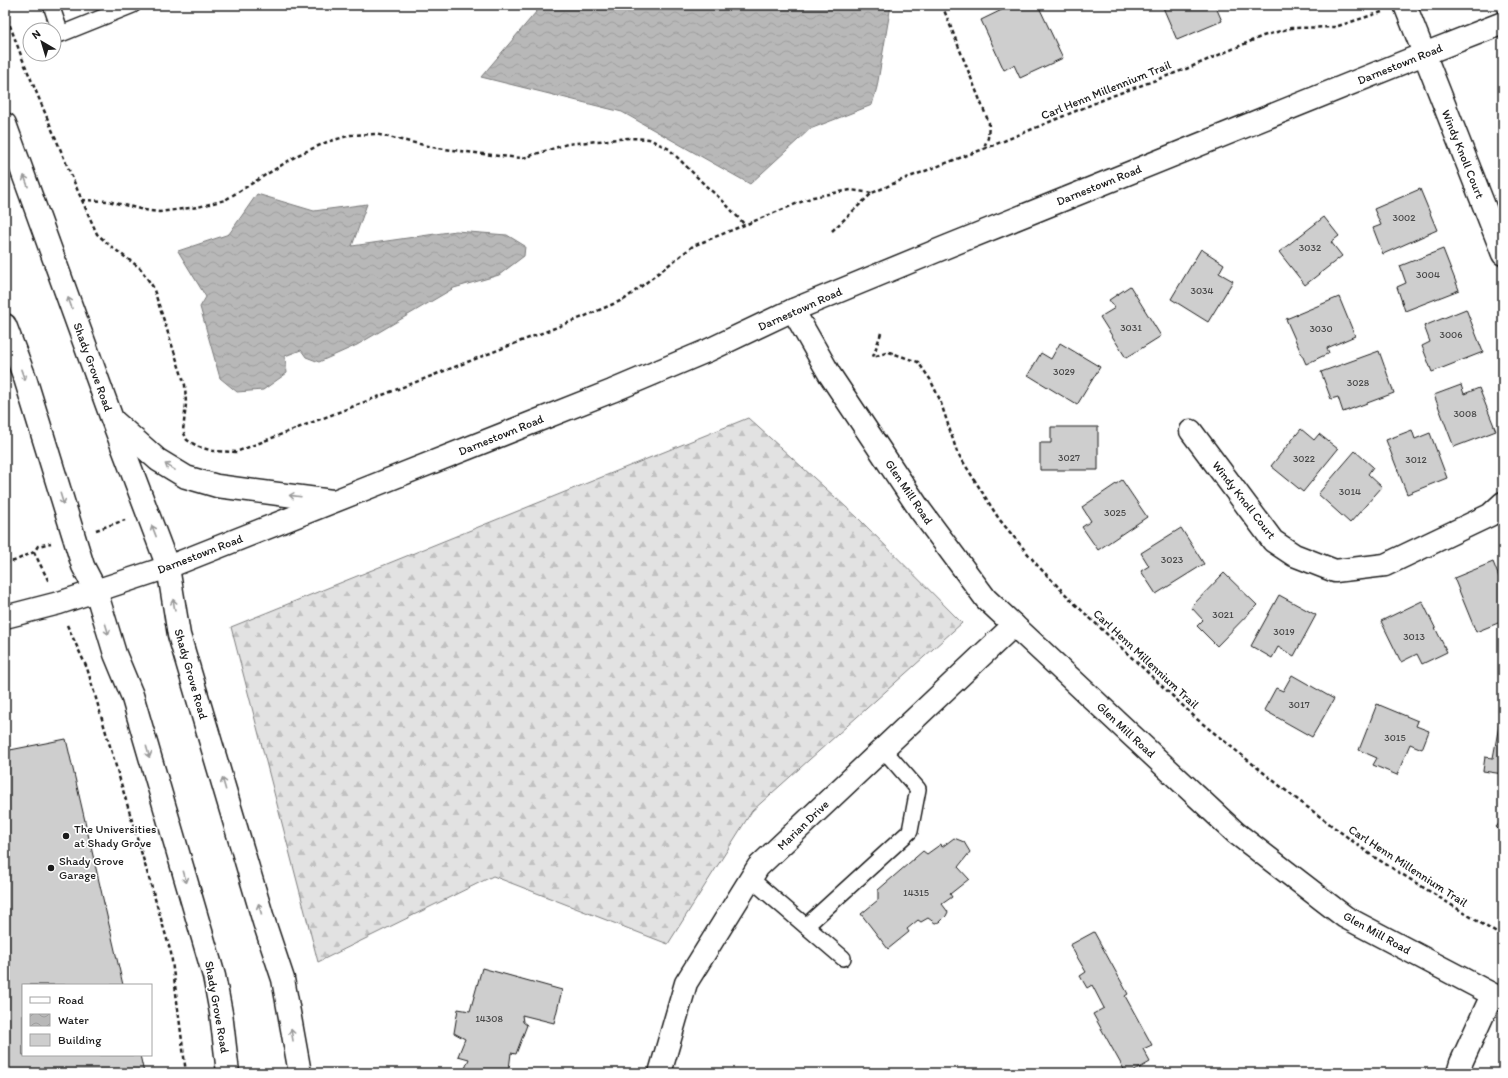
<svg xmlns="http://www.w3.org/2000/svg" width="1508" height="1078" viewBox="0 0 1508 1078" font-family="Itim,sans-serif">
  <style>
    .forest { fill: url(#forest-firs); stroke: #7f7f7f }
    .water { fill: url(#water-waves); stroke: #7a7a7a }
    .building { fill: #cecece; stroke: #1c1c1c }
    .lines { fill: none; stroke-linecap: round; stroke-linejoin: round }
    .service-casing { stroke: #1c1c1c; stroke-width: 18 }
    .minor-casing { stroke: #1c1c1c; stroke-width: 25 }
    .secondary-casing { stroke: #1c1c1c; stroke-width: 25 }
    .path { stroke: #1c1c1c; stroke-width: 2.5; stroke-dasharray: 4 3; stroke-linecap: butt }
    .service { stroke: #fff; stroke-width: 15 }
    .minor { stroke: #fff; stroke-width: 22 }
    .secondary { stroke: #fff; stroke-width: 22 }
    .oneway { stroke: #999 }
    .poi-dot { fill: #1c1c1c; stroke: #fff; stroke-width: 1.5 }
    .labels { text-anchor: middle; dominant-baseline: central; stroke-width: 3.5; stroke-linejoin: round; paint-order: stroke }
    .number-label { font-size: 10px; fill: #484848 }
    .street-label { font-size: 12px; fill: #1c1c1c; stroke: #fff }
    .poi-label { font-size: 12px; fill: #1c1c1c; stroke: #fff; text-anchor: start }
  </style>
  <defs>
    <pattern id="forest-firs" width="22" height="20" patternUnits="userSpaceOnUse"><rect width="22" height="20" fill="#e2e2e2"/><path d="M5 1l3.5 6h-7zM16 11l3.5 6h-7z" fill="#c1c1c1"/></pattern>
    <pattern id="water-waves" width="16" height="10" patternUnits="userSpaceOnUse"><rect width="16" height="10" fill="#b8b8b8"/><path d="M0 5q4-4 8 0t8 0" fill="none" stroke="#9e9e9e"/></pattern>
  </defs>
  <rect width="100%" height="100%" fill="#fff"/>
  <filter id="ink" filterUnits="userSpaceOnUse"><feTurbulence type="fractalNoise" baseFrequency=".025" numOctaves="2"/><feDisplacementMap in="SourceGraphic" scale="8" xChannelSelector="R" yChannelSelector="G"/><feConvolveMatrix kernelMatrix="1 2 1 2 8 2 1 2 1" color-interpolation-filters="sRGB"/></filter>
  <g filter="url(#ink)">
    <polygon class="forest" points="748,418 857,517 962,623 752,811 668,944 493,876 318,962 231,627"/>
    <g class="water">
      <polygon points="542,5 891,5 877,87 872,105 810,129 750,184 622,112 481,77"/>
      <polygon points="257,194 314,211 367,204 352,246 456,231 507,235 525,246 524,256 499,275 454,288 357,345 319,362 306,357 301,350 285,356 287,373 263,390 237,392 220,378 200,307 206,297 178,251 229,234"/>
    </g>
    <g class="building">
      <polygon points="1012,5 1038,5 1063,58 1020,78 1014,65 1004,70 981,20"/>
      <polygon points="1162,5 1215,5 1222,21 1177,40"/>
      <polygon points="1420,189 1437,230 1383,254 1373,228 1381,225 1374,209"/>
      <polygon points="1324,217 1339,236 1331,242 1342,256 1305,285 1279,252"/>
      <polygon points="1201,249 1224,264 1219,273 1233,281 1208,322 1171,299"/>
      <polygon points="1443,249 1459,290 1405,311 1397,287 1406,283 1400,266"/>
      <polygon points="1130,286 1161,336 1126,358 1100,317 1115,308 1109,300"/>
      <polygon points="1339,297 1355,336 1327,348 1329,353 1306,364 1286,319"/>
      <polygon points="1466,309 1483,352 1432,372 1422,346 1430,342 1424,326"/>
      <polygon points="1060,343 1100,367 1077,405 1028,375 1041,353 1051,359"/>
      <polygon points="1379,351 1394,393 1343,412 1338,397 1331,399 1321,372"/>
      <polygon points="1461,385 1464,394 1479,388 1496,431 1454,447 1434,395"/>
      <polygon points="1051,427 1098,427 1098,470 1040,470 1040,443 1051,443"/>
      <polygon points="1301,429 1314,440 1319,434 1338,449 1303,492 1271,466"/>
      <polygon points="1412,430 1415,439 1430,433 1447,478 1407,494 1386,440"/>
      <polygon points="1355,451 1373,467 1368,474 1382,487 1350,523 1318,494"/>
      <polygon points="1122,480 1147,517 1098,550 1082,527 1091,521 1082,507"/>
      <polygon points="1181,528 1204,564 1156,594 1141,571 1149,566 1141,553"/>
      <polygon points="1493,562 1503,587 1503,621 1476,632 1454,578"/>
      <polygon points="1224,573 1257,605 1217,646 1197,626 1203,620 1191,607"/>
      <polygon points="1279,595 1316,615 1294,656 1278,647 1272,658 1251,646"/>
      <polygon points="1422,601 1447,652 1422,664 1417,654 1401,662 1381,621"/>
      <polygon points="1292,675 1334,699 1312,737 1264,710 1276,688 1283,691"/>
      <polygon points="1377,704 1418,721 1416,726 1429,731 1422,749 1410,744 1397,775 1373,765 1377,758 1359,750"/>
      <polygon points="1500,720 1503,721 1503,774 1483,771 1485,757 1493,758"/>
      <polygon points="66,739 123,985 23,985 23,1055 140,1055 144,1073 5,1073 5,751"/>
      <polygon points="1503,819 1503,834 1496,827"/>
      <polygon points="954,838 964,842 970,852 958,867 969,879 950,894 952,897 942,904 948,912 946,916 940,922 935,923 928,918 921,922 918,920 907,929 909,932 888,949 861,914 878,900 878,890 923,851 927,854 941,844 942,847"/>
      <polygon points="1094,932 1128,994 1125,996 1152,1045 1143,1049 1150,1062 1131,1073 1126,1073 1093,1014 1104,1008 1092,985 1087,988 1080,976 1086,972 1070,945"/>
      <polygon points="482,968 562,990 554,1023 522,1015 523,1022 527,1025 516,1054 511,1053 509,1069 502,1071 502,1073 463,1073 469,1059 458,1056 465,1039 454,1033 458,1009 470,1011"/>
    </g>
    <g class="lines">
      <defs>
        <g id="service">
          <polyline points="51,5 61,34 133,5"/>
          <polyline points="751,879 843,958"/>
          <polyline points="806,926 910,831 918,789 883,749"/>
        </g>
        <g id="minor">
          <polyline points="1405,5 1503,254"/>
          <polyline points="1191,431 1273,541 1294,555 1335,571 1385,565 1490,515 1503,503"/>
          <polyline points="660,1073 686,983 758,867 1014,625"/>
        </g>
        <g id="secondary">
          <polyline points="5,124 112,419 168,567 179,635 264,922 283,979 300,1073"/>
          <polyline points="793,310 830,375 920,510 986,599 1236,833 1345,917 1503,1000"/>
          <polyline points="5,325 25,378 83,566 96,591 115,654 132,695 214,976 221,1013 228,1073"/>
          <polyline points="114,421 158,460 186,477 217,486 332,501"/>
          <polyline points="5,617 59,603 168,567 365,489 612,391 709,350 793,310 946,247 1424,54 1503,23"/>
          <polyline points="1458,1073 1461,1063 1492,995"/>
        </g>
      </defs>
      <use href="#service" class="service-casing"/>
      <use href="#minor" class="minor-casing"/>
      <use href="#secondary" class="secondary-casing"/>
      <g class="path">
        <polyline points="942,5 989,123 988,138 983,149"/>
        <polyline points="5,12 22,58 77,189 97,234 113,248 140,268 153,287 185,385 186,404 183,431 187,440 199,447 213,451 236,452 583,317 625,299 693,246 813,197 851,190 872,193"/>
        <polyline points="82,200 108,201 144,210 159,212 198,207 225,200 298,155 327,142 351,135 375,134 437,148 499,156 523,158 567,144 629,138 649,139 669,149 706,186 723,201 745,225"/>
        <polyline points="832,231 872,193 904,179 994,145 1112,96 1186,69 1263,36 1291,28 1335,27 1382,12"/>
        <polyline points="881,333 873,357 889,352 918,362 930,379 940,400 957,452 999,519 1038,566 1074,603 1198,720 1290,794 1371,855 1503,937"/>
        <polyline points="96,530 125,520"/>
        <polyline points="34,552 49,582"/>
        <polyline points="5,563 14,561 34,552 38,546 51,543"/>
        <polyline points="67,625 87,668 171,953 186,1073"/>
      </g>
      <use href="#service" class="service"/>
      <use href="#minor" class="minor"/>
      <use href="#secondary" class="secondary"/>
    </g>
    <defs><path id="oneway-shaft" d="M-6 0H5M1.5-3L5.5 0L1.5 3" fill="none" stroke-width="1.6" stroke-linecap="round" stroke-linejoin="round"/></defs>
    <g class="oneway">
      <use href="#oneway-shaft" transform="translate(26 181) rotate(-110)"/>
      <use href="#oneway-shaft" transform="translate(70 303) rotate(-110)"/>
      <use href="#oneway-shaft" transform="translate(23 375) rotate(70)"/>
      <use href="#oneway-shaft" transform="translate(170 467) rotate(-148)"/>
      <use href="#oneway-shaft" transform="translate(295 496) rotate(-173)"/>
      <use href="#oneway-shaft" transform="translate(62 499) rotate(73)"/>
      <use href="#oneway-shaft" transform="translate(154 531) rotate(-111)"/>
      <use href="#oneway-shaft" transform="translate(174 605) rotate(-99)"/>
      <use href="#oneway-shaft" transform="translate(107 629) rotate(73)"/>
      <use href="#oneway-shaft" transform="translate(148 752) rotate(74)"/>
      <use href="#oneway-shaft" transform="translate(224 784) rotate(-106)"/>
      <use href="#oneway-shaft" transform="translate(185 877) rotate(74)"/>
      <use href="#oneway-shaft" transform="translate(260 909) rotate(-106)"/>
      <use href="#oneway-shaft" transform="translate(292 1035) rotate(-100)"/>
    </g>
  </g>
  <g class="poi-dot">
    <circle cx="66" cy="836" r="4"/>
    <circle cx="51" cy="868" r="4"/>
  </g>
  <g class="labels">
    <g class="number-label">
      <text x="1404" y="217">3002</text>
      <text x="1310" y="247">3032</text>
      <text x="1428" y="274">3004</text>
      <text x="1202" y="290">3034</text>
      <text x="1131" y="327">3031</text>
      <text x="1321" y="328">3030</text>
      <text x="1451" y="334">3006</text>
      <text x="1064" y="371">3029</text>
      <text x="1358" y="382">3028</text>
      <text x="1465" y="413">3008</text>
      <text x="1069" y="457">3027</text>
      <text x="1304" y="458">3022</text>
      <text x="1416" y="459">3012</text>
      <text x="1350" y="491">3014</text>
      <text x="1115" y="512">3025</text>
      <text x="1172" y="559">3023</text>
      <text x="1223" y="614">3021</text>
      <text x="1284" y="631">3019</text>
      <text x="1414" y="636">3013</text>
      <text x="1299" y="704">3017</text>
      <text x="1395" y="737">3015</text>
      <text x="916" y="892">14315</text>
      <text x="489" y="1018">14308</text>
    </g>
    <g class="street-label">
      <text transform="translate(1400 64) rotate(-22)">Darnestown Road</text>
      <text transform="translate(1106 90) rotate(-22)">Carl Henn Millennium Trail</text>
      <text transform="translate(1463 154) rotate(68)">Windy Knoll Court</text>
      <text transform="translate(1099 185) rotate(-22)">Darnestown Road</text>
      <text transform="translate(800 309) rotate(-24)">Darnestown Road</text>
      <text transform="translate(93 367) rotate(70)">Shady Grove Road</text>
      <text transform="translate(501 435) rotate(-22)">Darnestown Road</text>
      <text transform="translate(909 492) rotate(56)">Glen Mill Road</text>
      <text transform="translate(1244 500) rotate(52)">Windy Knoll Court</text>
      <text transform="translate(200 554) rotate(-21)">Darnestown Road</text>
      <text transform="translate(1146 659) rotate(43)">Carl Henn Millennium Trail</text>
      <text transform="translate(191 674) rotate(74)">Shady Grove Road</text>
      <text transform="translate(1126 730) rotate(43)">Glen Mill Road</text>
      <text transform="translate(803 825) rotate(-44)">Marian Drive</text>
      <text transform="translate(1408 866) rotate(33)">Carl Henn Millennium Trail</text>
      <text transform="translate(1377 933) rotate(29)">Glen Mill Road</text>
      <text transform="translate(217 1007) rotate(80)">Shady Grove Road</text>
    </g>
    <g class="poi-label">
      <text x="74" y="829">The Universities<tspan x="74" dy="14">at Shady Grove</tspan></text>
      <text x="59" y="861">Shady Grove<tspan x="59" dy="14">Garage</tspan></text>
    </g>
  </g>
  <rect width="1508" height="1078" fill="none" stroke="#fff" stroke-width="20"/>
  <rect x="10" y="10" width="1488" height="1058" fill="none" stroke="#1c1c1c" stroke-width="1.5" filter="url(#ink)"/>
  <rect x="22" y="984" width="130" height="72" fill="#ffffff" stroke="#a4a4a4"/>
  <rect x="30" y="997" width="20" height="6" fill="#ffffff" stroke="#a4a4a4"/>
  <text x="58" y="1004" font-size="12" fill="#1c1c1c">Road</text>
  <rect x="30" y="1014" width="20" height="12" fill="url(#water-waves)" stroke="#a4a4a4"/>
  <text x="58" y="1024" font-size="12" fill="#1c1c1c">Water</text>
  <rect x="30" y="1034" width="20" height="12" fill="#cecece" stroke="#a4a4a4"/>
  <text x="58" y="1044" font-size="12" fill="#1c1c1c">Building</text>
  <g transform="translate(42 42) rotate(322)"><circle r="19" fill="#ffffff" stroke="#a4a4a4"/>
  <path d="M0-3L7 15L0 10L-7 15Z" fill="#1c1c1c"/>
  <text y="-6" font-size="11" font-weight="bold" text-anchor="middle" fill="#1c1c1c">N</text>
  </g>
</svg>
